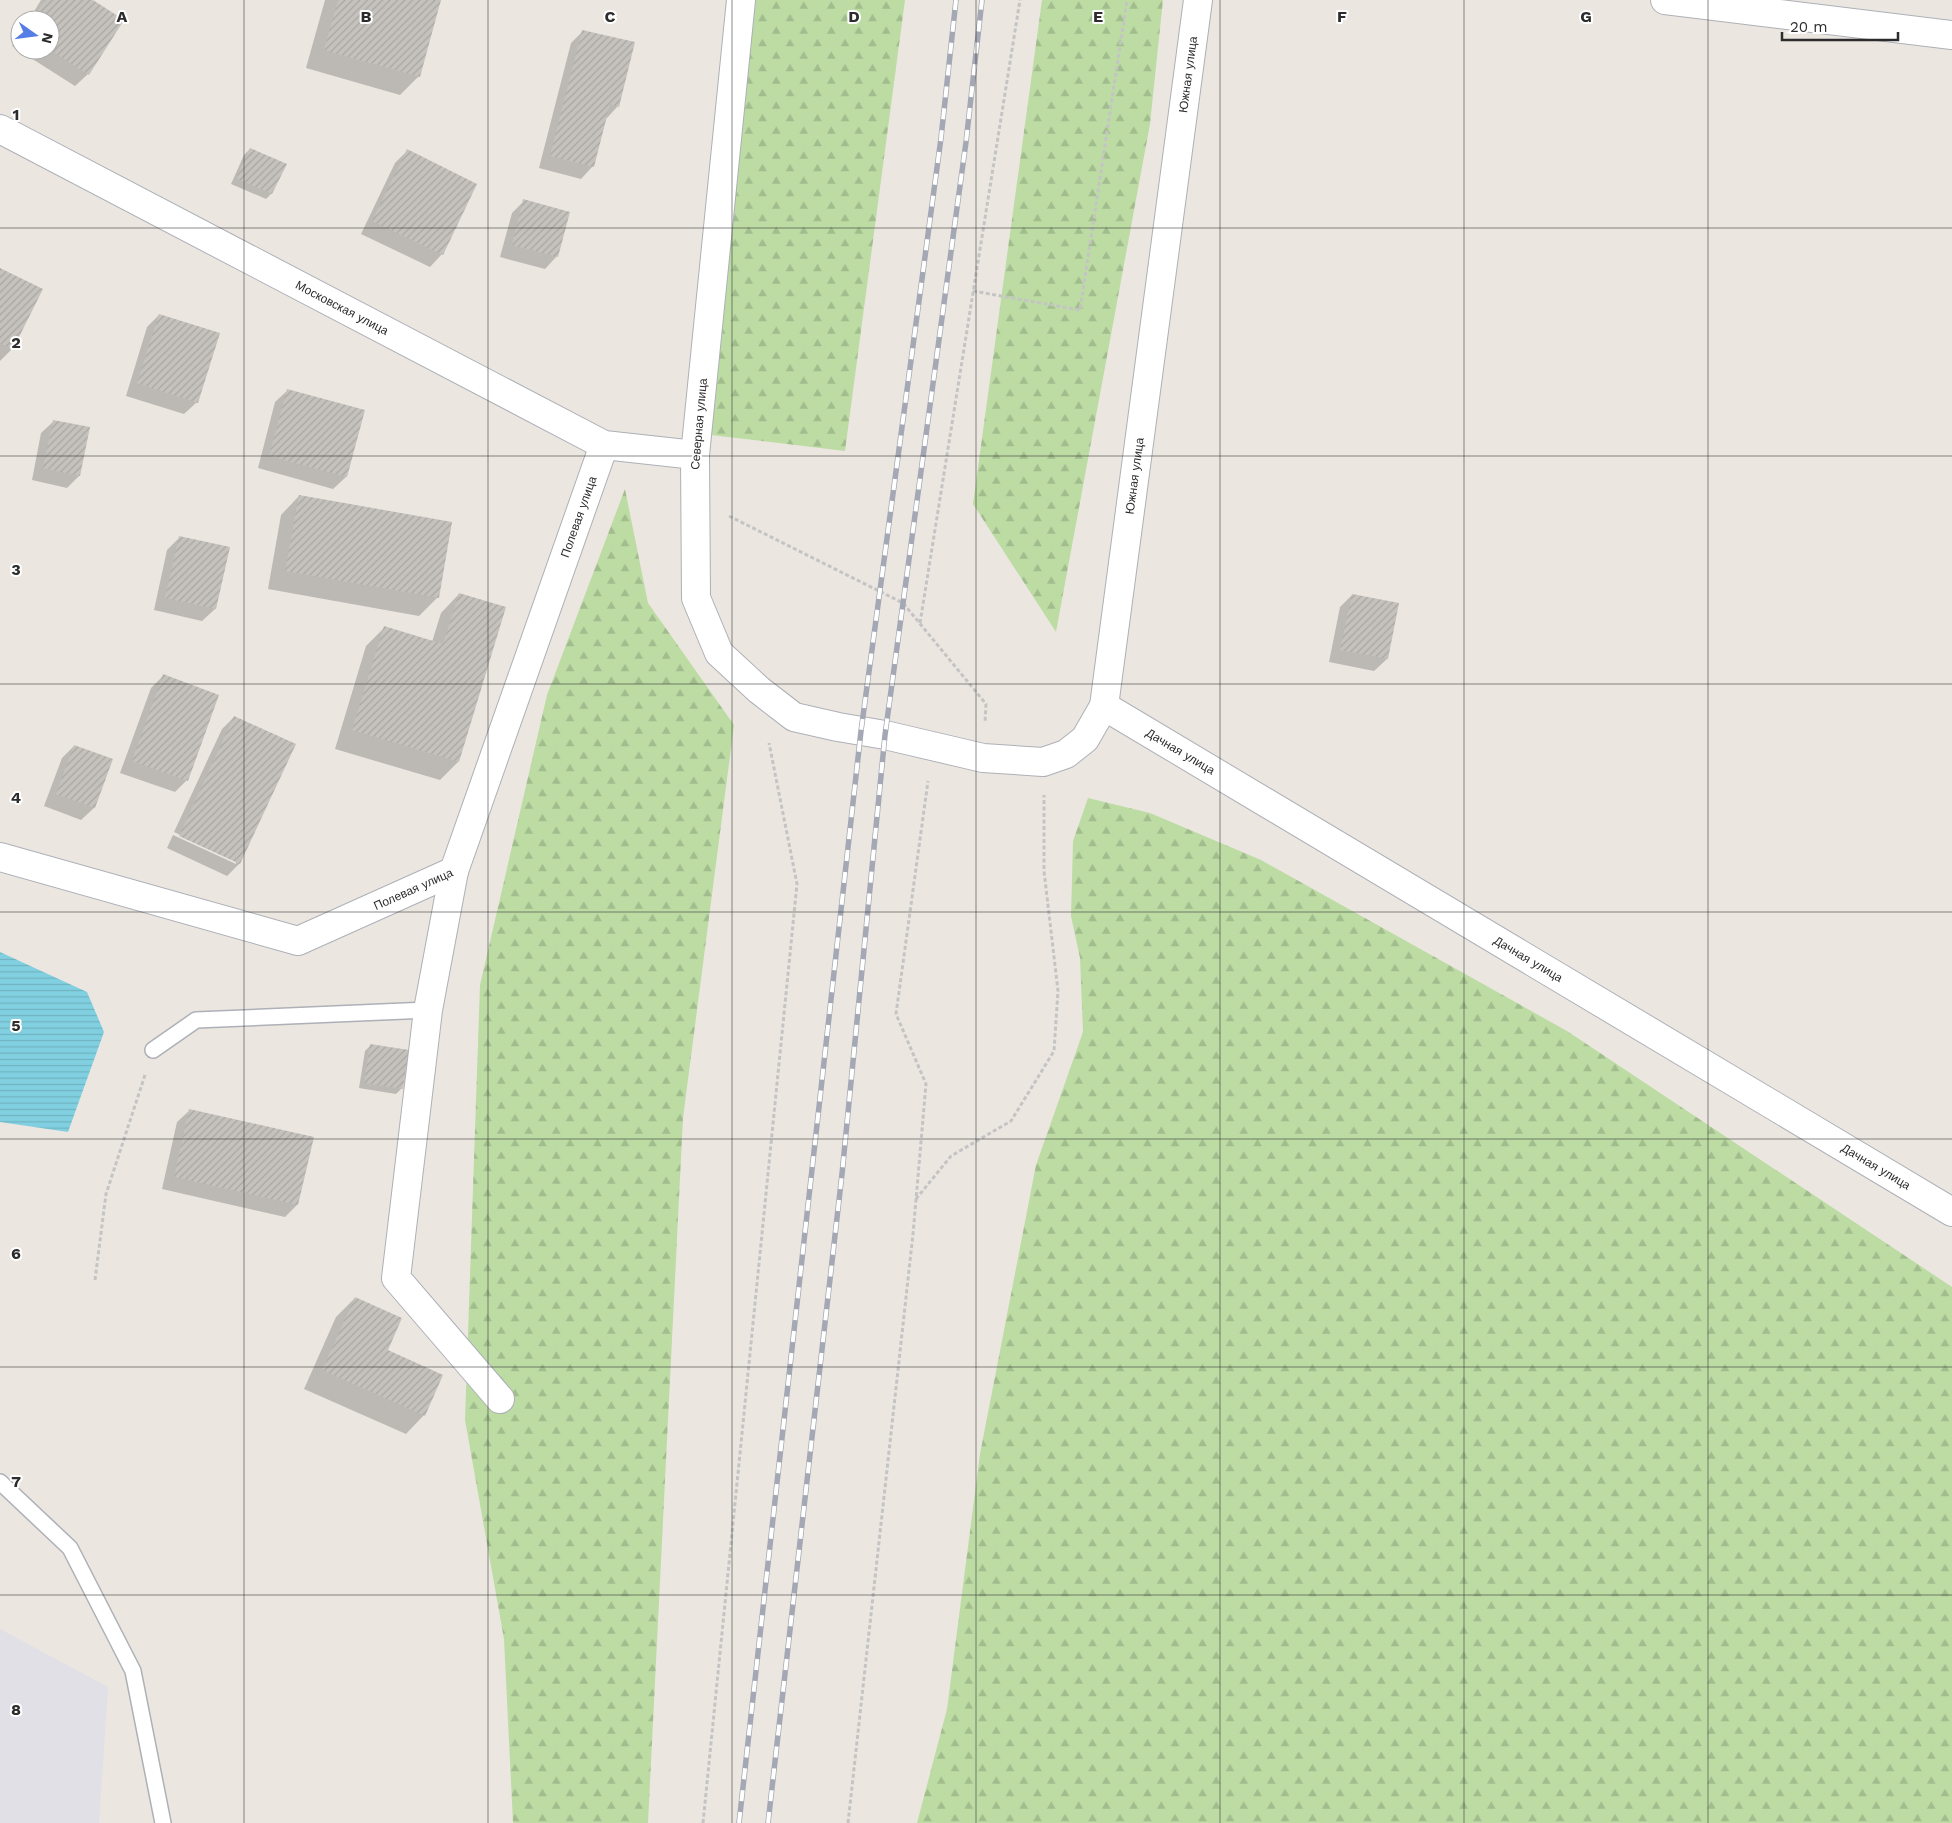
<svg xmlns="http://www.w3.org/2000/svg" width="1952" height="1823" viewBox="0 0 1952 1823" font-family="'Work Sans',sans-serif">
  <style>
    .industrial { fill: #e1e0e6 }
    .forest { fill: url(#forest-firs) }
    .water { fill: url(#water-rules) }
    .shadow { fill: #0003 }
    .building { fill: url(#building-hatch) }
    .lines { fill: none; stroke-linecap: round; stroke-linejoin: round }
    .lane-casing { stroke: #adb0b7; stroke-width: 18 }
    .street-casing { stroke: #adb0b7; stroke-width: 30 }
    .secondary-casing { stroke: #adb0b7; stroke-width: 30 }
    .path { stroke: #c4c4c4; stroke-width: 3; stroke-dasharray: 4 2.5; stroke-linecap: butt }
    .lane { stroke: #fff; stroke-width: 15 }
    .street { stroke: #fff; stroke-width: 28 }
    .secondary { stroke: #fff; stroke-width: 28 }
    .rail-casing { stroke: #a4a8b4; stroke-width: 5.5 }
    .rail { stroke: #fff; stroke-width: 4; stroke-dasharray: 11; stroke-linecap: butt }
    .grid { fill: none; stroke: #2c2c2c; stroke-width: 1; stroke-opacity: 0.55 }
    .labels { text-anchor: middle; dominant-baseline: central; stroke-width: 4; stroke-linejoin: round; paint-order: stroke }
    .street-label { font-size: 12px; fill: #2c2c2c; stroke: #fff }
    .grid-label { font-size: 16px; text-anchor: middle; font-weight: bold; fill: #2c2c2c; stroke: #fff; stroke-width: 4; stroke-linejoin: round; paint-order: stroke }
  </style>
  <defs>
    <pattern id="forest-firs" width="22" height="20" patternUnits="userSpaceOnUse" patternTransform="scale(1.25)"><rect width="22" height="20" fill="#bcdca4"/><path d="M5 1l3.5 6h-7zM16 11l3.5 6h-7z" fill="#a2bd8d"/></pattern>
    <pattern id="water-rules" width="6" height="5" patternUnits="userSpaceOnUse" patternTransform="scale(1.25)"><rect width="6" height="5" fill="#81d0e1"/><path d="M0 2.5h6" fill="none" stroke="#70b3c1"/></pattern>
    <pattern id="building-hatch" width="6" height="6" patternUnits="userSpaceOnUse" patternTransform="scale(1.25)"><rect width="6" height="6" fill="#c5c1bc"/><path d="M-1 1l2-2M0 6l6-6M5 7l2-2" fill="none" stroke="#a9a6a2"/></pattern>
  </defs>
  <rect width="100%" height="100%" fill="#ece6e1"/>
  <polygon class="industrial" points="0,1629 108,1687 99,1823 0,1823"/>
  <g class="forest">
    <polygon points="755,0 905,0 845,451 711,435"/>
    <polygon points="1042,0 1163,0 1150,124 1056,632 973,504"/>
    <polygon points="625,489 648,603 734,725 683,1118 648,1823 513,1823 504,1639 465,1420 480,985 547,695"/>
    <polygon points="1088,798 1150,813 1261,860 1567,1031 1952,1287 1952,1823 917,1823 947,1709 980,1454 1036,1165 1083,1032 1080,958 1071,916 1073,841"/>
  </g>
  <polygon class="water" points="0,952 87,992 104,1032 68,1132 0,1122"/>
  <g class="shadow">
    <polygon points="41,0 91,0 122,20 88,74 75,86 12,46 20,34 20,50 50,50 50,20 29,20"/>
    <polygon points="325,0 439,0 419,76 400,95 306,68"/>
    <polygon points="583,31 618,106 606,119 593,166 581,179 539,168 571,43"/>
    <polygon points="250,149 271,194 266,199 231,184 244,155"/>
    <polygon points="407,151 442,254 430,267 361,234 395,163"/>
    <polygon points="524,201 557,256 545,269 500,257 512,213"/>
    <polygon points="0,270 12,349 0,361"/>
    <polygon points="159,315 197,402 184,414 126,396 147,327"/>
    <polygon points="288,390 364,411 346,477 333,489 258,468 275,402"/>
    <polygon points="54,421 79,476 67,488 32,480 41,433"/>
    <polygon points="299,496 438,597 419,616 268,589 281,515"/>
    <polygon points="180,537 215,609 202,621 154,610 167,550"/>
    <polygon points="459,594 458,762 440,780 335,749 366,646 384,628 432,642 441,613"/>
    <polygon points="1352,595 1387,659 1374,671 1329,662 1340,607"/>
    <polygon points="163,676 187,780 175,792 120,773 151,688"/>
    <polygon points="234,717 239,864 227,876 167,848 173,835 236,864 236,861 174,832 222,729"/>
    <polygon points="74,746 111,760 94,808 81,820 44,806 62,758"/>
    <polygon points="371,1045 402,1088 396,1094 359,1088 365,1051"/>
    <polygon points="190,1110 312,1138 297,1205 285,1217 162,1189 177,1122"/>
    <polygon points="355,1298 424,1415 406,1434 304,1389 336,1317"/>
  </g>
  <g class="building">
    <polygon points="45,0 93,0 124,20 89,75 50,50 50,20 32,20"/>
    <polygon points="338,0 441,0 420,77 324,50"/>
    <polygon points="582,30 635,42 619,107 610,104 594,167 550,156"/>
    <polygon points="250,148 287,164 272,194 236,178"/>
    <polygon points="407,149 477,184 443,255 372,221"/>
    <polygon points="523,199 570,212 558,257 512,245"/>
    <polygon points="0,268 43,289 13,349 0,343"/>
    <polygon points="159,314 220,333 198,403 137,383"/>
    <polygon points="287,389 365,410 347,477 269,456"/>
    <polygon points="53,420 90,427 80,476 43,468"/>
    <polygon points="299,495 452,522 439,598 285,571"/>
    <polygon points="179,536 230,547 216,609 165,598"/>
    <polygon points="459,593 506,607 459,762 352,730 384,626 443,644"/>
    <polygon points="1352,594 1399,603 1388,659 1340,650"/>
    <polygon points="163,674 219,695 188,781 132,761"/>
    <polygon points="234,716 296,744 240,864 179,836"/>
    <polygon points="74,745 113,759 95,808 56,794"/>
    <polygon points="370,1044 409,1050 403,1089 364,1083"/>
    <polygon points="189,1109 314,1137 298,1205 174,1177"/>
    <polygon points="355,1297 402,1318 388,1350 443,1375 425,1416 322,1370"/>
  </g>
  <g class="lines">
    <defs>
      <g id="lane">
        <polyline points="153,1050 196,1020 428,1010"/>
        <polyline points="0,1482 70,1548 133,1671 163,1823"/>
      </g>
      <g id="street">
        <polyline points="1665,0 1952,35"/>
        <path id="s1" d="M0 129 604 445 695 455"/>
        <path id="s2" d="M1104 706 1952 1212"/>
        <path id="s3" d="M0 857 298 941 454 871 604 445"/>
        <polyline points="454,871 428,1010 396,1278 500,1399"/>
      </g>
      <g id="secondary">
        <path id="s4" d="M741 0 695 455 696 598 719 653 759 690 794 717 838 727 885 735 983 758 1043 762 1066 754 1085 739 1104 706 1198 0"/>
      </g>
    </defs>
    <use href="#lane" class="lane-casing"/>
    <use href="#street" class="street-casing"/>
    <use href="#secondary" class="secondary-casing"/>
    <g class="path">
      <polyline points="973,291 1080,310 1127,0"/>
      <polyline points="729,516 903,603 986,704 985,723"/>
      <polyline points="920,623 1020,0"/>
      <polyline points="916,1199 951,1156 1011,1121 1054,1051 1058,991 1044,871 1044,795"/>
      <polyline points="95,1280 106,1194 145,1075"/>
      <polyline points="703,1823 797,884 769,743"/>
      <polyline points="848,1823 913,1234 926,1084 896,1014 928,781"/>
    </g>
    <use href="#lane" class="lane"/>
    <use href="#street" class="street"/>
    <use href="#secondary" class="secondary"/>
    <defs>
      <g id="rail">
        <polyline points="739,1823 861,731 941,138 956,0"/>
        <polyline points="768,1823 842,1174 885,735 966,142 982,0"/>
      </g>
    </defs>
    <use href="#rail" class="rail-casing"/>
    <use href="#rail" class="rail"/>
  </g>
  <path class="grid" d="M244 0V1823M488 0V1823M732 0V1823M976 0V1823M1220 0V1823M1464 0V1823M1708 0V1823M0 228H1952M0 456H1952M0 684H1952M0 912H1952M0 1139H1952M0 1367H1952M0 1595H1952"/>
  <g class="labels">
    <g class="street-label">
      <text stroke="none"><textPath href="#s4" startOffset="1736">Южная улица</textPath></text>
      <text stroke="none"><textPath href="#s1" startOffset="386">Московская улица</textPath></text>
      <text transform="translate(699 424) rotate(-85)">Северная улица</text>
      <text stroke="none"><textPath href="#s4" startOffset="1331">Южная улица</textPath></text>
      <text stroke="none"><textPath href="#s3" startOffset="856">Полевая улица</textPath></text>
      <text stroke="none"><textPath href="#s2" startOffset="89">Дачная улица</textPath></text>
      <text stroke="none"><textPath href="#s3" startOffset="436">Полевая улица</textPath></text>
      <text stroke="none"><textPath href="#s2" startOffset="494">Дачная улица</textPath></text>
      <text stroke="none"><textPath href="#s2" startOffset="899">Дачная улица</textPath></text>
    </g>
  </g>
  <g class="grid-label">
    <text x="122" y="22">A</text>
    <text x="366" y="22">B</text>
    <text x="610" y="22">C</text>
    <text x="854" y="22">D</text>
    <text x="1098" y="22">E</text>
    <text x="1342" y="22">F</text>
    <text x="1586" y="22">G</text>
    <text x="16" y="120">1</text>
    <text x="16" y="348">2</text>
    <text x="16" y="575">3</text>
    <text x="16" y="803">4</text>
    <text x="16" y="1031">5</text>
    <text x="16" y="1259">6</text>
    <text x="16" y="1487">7</text>
    <text x="16" y="1715">8</text>
  </g>
  <g transform="translate(35 35) rotate(104)"><circle r="24" fill="#ffffff" stroke="#ababab"/>
  <path d="M0-4L9 19L0 12L-9 19Z" fill="#547de5"/>
  <text y="-8" font-size="14" font-weight="bold" text-anchor="middle" fill="#2c2c2c">N</text>
  </g>
  <path d="M1782 32v8h116v-8" fill="none" stroke="#2c2c2c" stroke-width="2.5"/>
  <text x="1790" y="32" font-size="15" fill="#2c2c2c" stroke="#ffffff" stroke-width="4" paint-order="stroke">20 m</text>
</svg>
